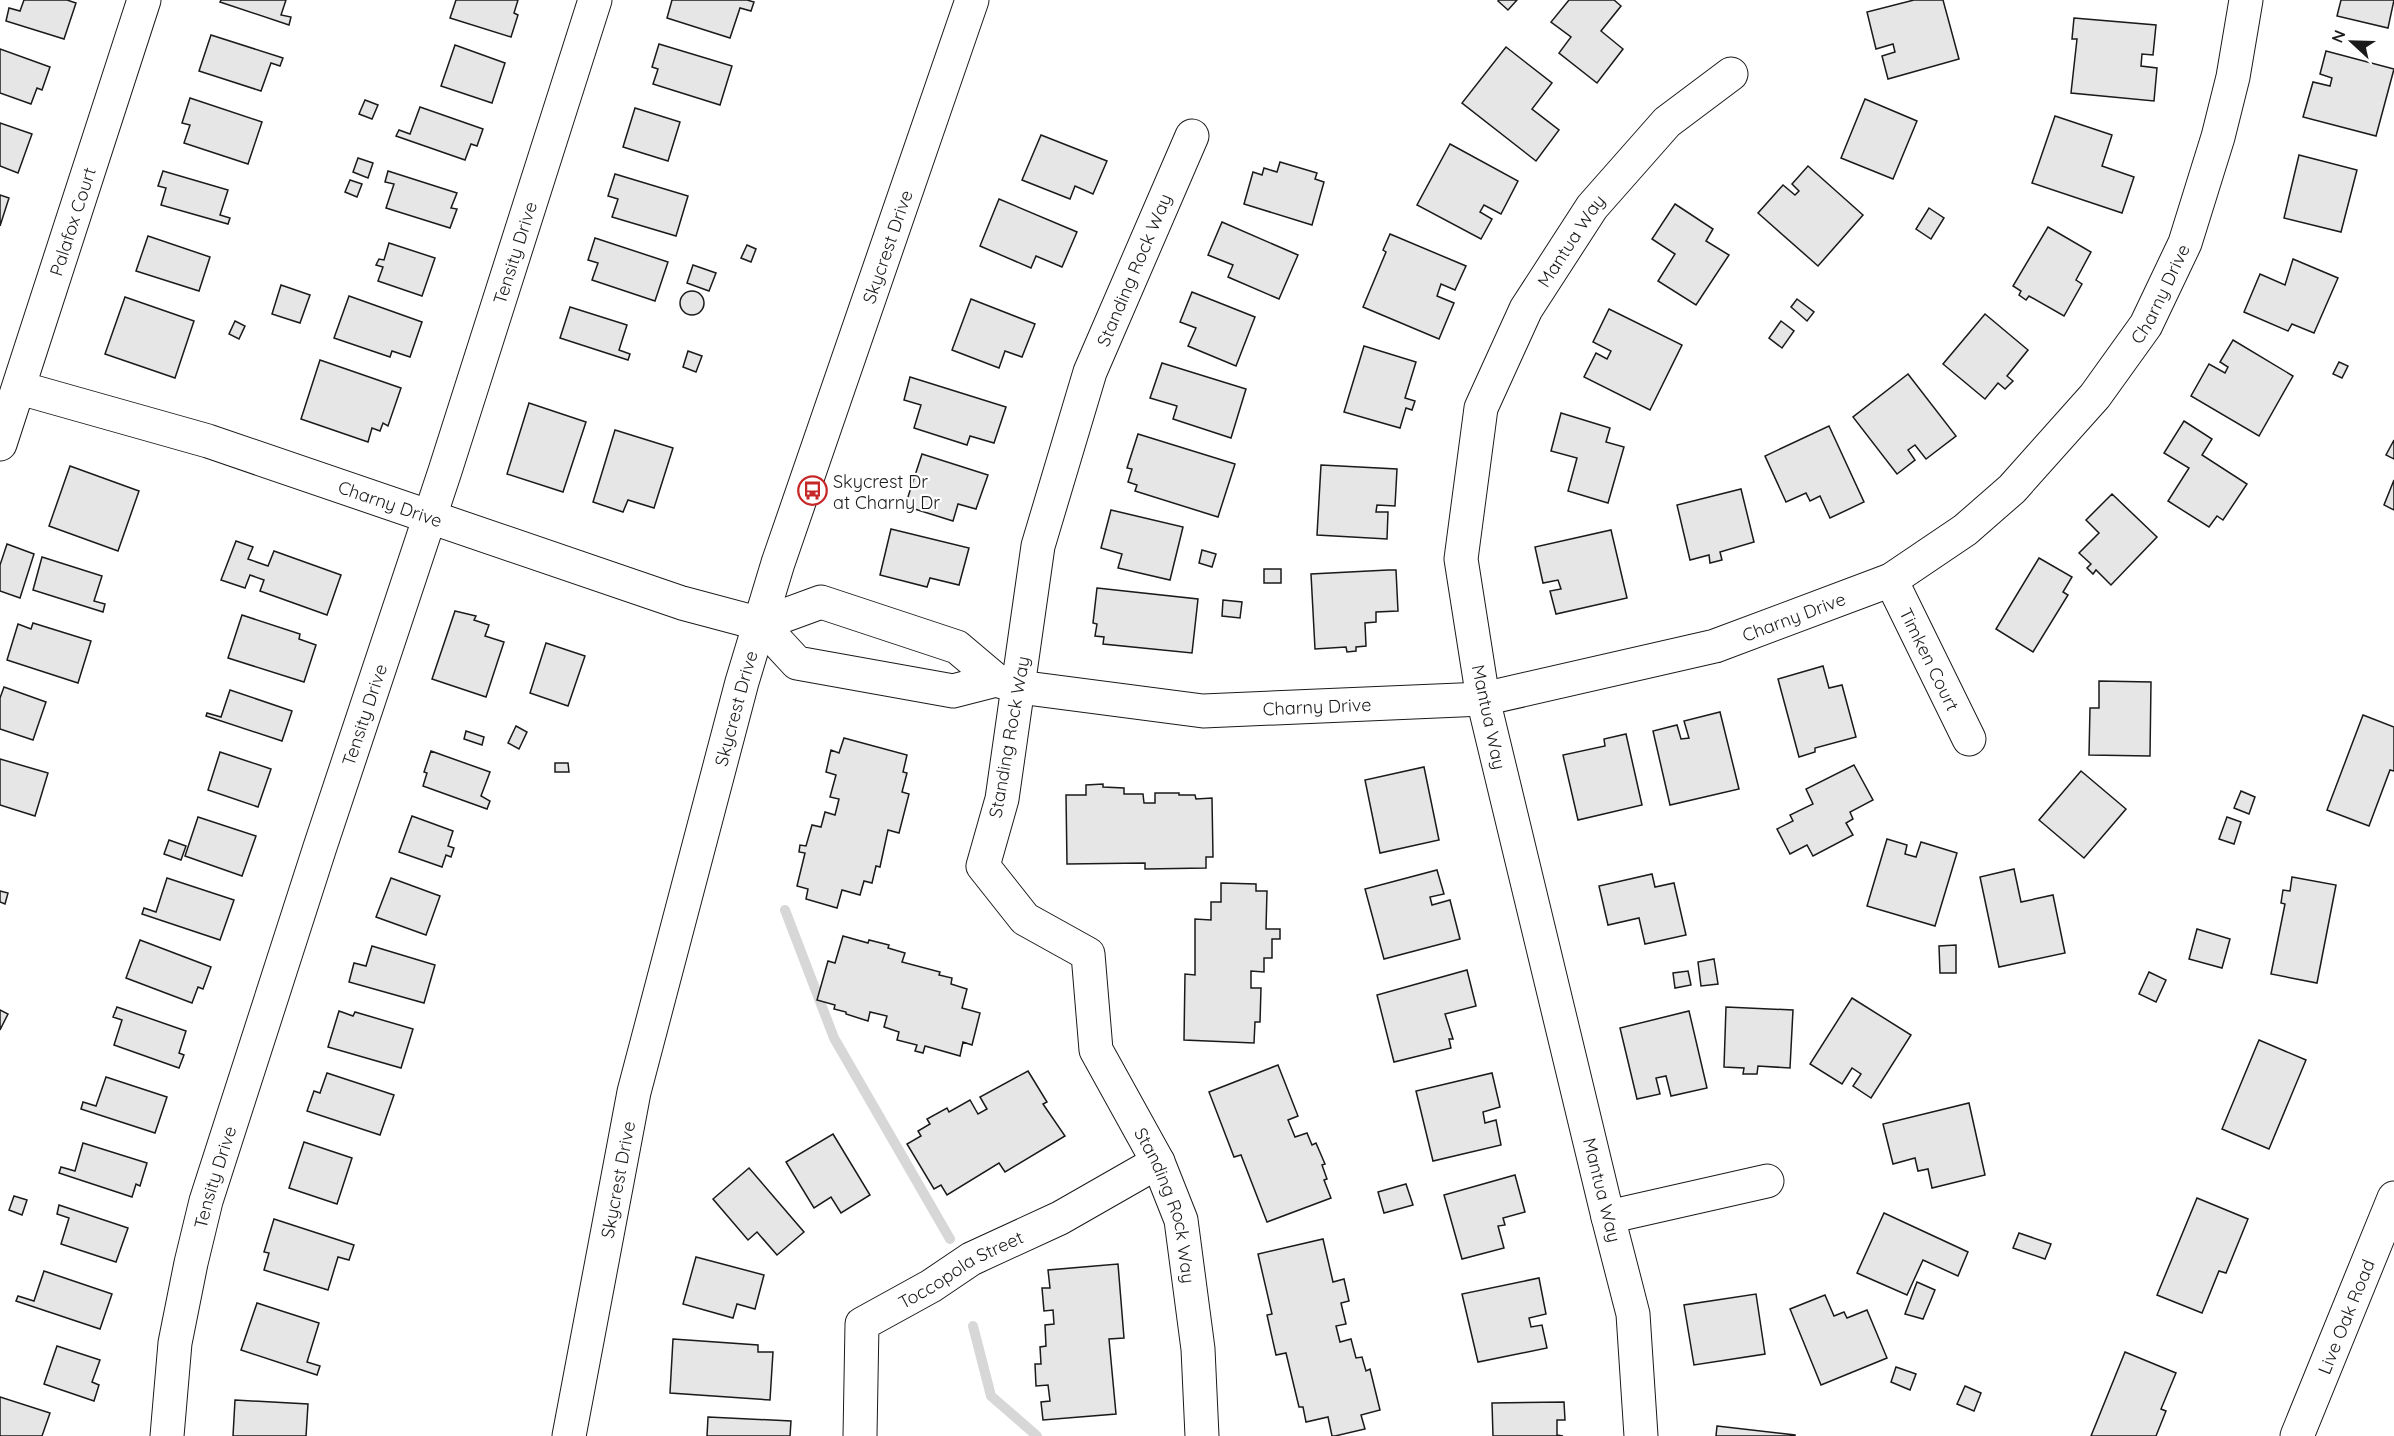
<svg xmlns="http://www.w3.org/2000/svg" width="2394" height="1436" viewBox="0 0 2394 1436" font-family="Quicksand,sans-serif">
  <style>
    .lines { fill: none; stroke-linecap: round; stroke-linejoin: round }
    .stream { stroke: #d7d7d7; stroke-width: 10 }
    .building { fill: #e6e6e6; stroke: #1a1a1a; stroke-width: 1.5 }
    .minor-casing { stroke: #1a1a1a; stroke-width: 35 }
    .primary-casing { stroke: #1a1a1a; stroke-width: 35 }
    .minor { stroke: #fff; stroke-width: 33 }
    .primary { stroke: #fff; stroke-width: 33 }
    .labels { text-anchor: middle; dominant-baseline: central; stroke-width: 4.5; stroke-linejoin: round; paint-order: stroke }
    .street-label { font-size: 18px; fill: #1a1a1a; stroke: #fff }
    .poi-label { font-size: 18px; fill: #1a1a1a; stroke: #fff; text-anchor: start }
  </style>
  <rect width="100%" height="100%" fill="#fff"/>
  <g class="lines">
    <g class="stream">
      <polyline points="785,910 834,1038 950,1239"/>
      <polyline points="973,1326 991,1396 1037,1436"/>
    </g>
  </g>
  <g class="building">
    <polygon points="24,0 67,0 76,3 64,39 6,21 9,8 20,11"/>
    <polygon points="221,0 286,0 281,15 291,17 289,25 220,2"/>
    <polygon points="456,0 518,0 514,13 518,15 511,37 450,18"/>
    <polygon points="672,0 747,0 754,2 751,11 740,8 730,38 667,18"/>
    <polygon points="1499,0 1517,0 1508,10 1498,1"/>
    <polygon points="1569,0 1614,0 1621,6 1601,31 1623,49 1597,83 1559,53 1571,37 1551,22"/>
    <polygon points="1914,0 1943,0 1959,59 1888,79 1882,56 1895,52 1893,44 1876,49 1867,12"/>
    <polygon points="2341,0 2394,0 2388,28 2337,16"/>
    <polygon points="2074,18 2156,25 2153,55 2142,54 2141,66 2157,68 2154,101 2071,93 2077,39 2072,39"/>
    <polygon points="211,35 283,58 280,66 271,63 261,91 199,71"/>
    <polygon points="659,44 732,66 720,105 653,84 658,69 652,67"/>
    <polygon points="455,45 505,63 492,103 441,86"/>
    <polygon points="1506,47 1552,83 1532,109 1559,130 1536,161 1462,103"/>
    <polygon points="0,49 50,67 42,90 37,88 31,104 0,93"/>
    <polygon points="2326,51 2394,69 2376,136 2303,117 2313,82 2330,86 2332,78 2320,74"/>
    <polygon points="190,98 262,122 248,164 184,143 190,125 182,123"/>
    <polygon points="1865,99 1917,121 1893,179 1841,158"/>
    <polygon points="365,100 378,105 372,119 359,114"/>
    <polygon points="420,107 483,129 477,146 471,144 465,160 396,136 399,130 410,134"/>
    <polygon points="635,108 680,122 668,161 623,147"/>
    <polygon points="2055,116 2112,135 2102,166 2134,177 2122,213 2032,183"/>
    <polygon points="0,123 32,134 18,173 0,166"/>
    <polygon points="1041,135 1107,161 1093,194 1075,186 1070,199 1022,180"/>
    <polygon points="1450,144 1518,181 1501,214 1484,205 1480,212 1492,219 1481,239 1417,205"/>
    <polygon points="2299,155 2357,170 2341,232 2284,218"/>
    <polygon points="358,158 373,163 368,178 353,172"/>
    <polygon points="1280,162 1317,173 1315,179 1324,182 1312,225 1244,204 1253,172 1262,175 1264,168 1277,172"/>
    <polygon points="1808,166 1863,215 1818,266 1758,213 1783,185 1795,195 1799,191 1792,184"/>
    <polygon points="163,171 228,190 220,215 230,218 228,224 161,205 166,188 158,186"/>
    <polygon points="388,171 457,193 451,208 457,209 450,228 386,208 394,184 385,182"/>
    <polygon points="615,174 688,196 676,236 612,217 618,199 608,196"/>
    <polygon points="350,180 362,184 357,197 345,192"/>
    <polygon points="0,195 9,198 0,226"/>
    <polygon points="999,199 1077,232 1062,267 1036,256 1031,268 980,246"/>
    <polygon points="1675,204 1713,229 1706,241 1729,255 1696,305 1658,281 1675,254 1652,239"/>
    <polygon points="1929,208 1944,218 1931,239 1916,229"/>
    <polygon points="1222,222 1298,255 1279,299 1228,277 1233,265 1208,255"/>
    <polygon points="2048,227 2091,252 2076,280 2082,284 2064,316 2029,296 2026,300 2019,295 2021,291 2013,286"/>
    <polygon points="1390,234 1466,266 1455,290 1441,284 1437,296 1454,303 1439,339 1363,307 1386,252 1383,250"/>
    <polygon points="148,236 210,257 199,291 136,271"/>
    <polygon points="595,238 668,262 655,301 592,280 598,263 588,260"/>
    <polygon points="389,243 435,258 422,296 378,281 383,267 376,265 379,259 384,260"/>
    <polygon points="747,245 756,249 751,262 741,258"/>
    <polygon points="2293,259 2338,278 2314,333 2292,324 2288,331 2244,312 2260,274 2285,285"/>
    <polygon points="693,265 716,273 709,291 687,283"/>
    <polygon points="281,285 310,295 300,323 272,314"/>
    <circle cx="692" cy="303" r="12"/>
    <polygon points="1192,292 1255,317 1236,366 1188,346 1196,328 1180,322"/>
    <polygon points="349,296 422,322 410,357 392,351 390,357 334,338"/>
    <polygon points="125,297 194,321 175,378 105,354"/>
    <polygon points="971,299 1035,324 1022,357 1005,351 999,368 952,350"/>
    <polygon points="1797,299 1814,312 1807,321 1791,307"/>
    <polygon points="570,307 627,325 619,350 630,354 628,360 560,338"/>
    <polygon points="1609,309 1682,345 1650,410 1584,377 1596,353 1607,359 1611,351 1593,342"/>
    <polygon points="1985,314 2028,350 2007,376 2013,381 2005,389 1998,383 1985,399 1943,364"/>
    <polygon points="235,321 245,326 239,339 229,334"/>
    <polygon points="1781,321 1794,331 1782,348 1769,338"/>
    <polygon points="2233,340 2293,376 2259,436 2191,396 2209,364 2225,373 2228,367 2220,362"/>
    <polygon points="1364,346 1416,362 1405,398 1415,401 1412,410 1406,408 1400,428 1344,412"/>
    <polygon points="688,351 702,356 696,372 683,367"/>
    <polygon points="320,360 401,388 388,426 383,423 380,431 372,428 368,442 301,419"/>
    <polygon points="2339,362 2348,366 2342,378 2333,374"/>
    <polygon points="1162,363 1246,389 1231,438 1173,419 1177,406 1150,398"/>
    <polygon points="1908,374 1956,436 1926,459 1915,445 1908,450 1915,460 1897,474 1853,417"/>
    <polygon points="910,377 1006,407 994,443 970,436 967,445 914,428 921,405 904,400"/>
    <polygon points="529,403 586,422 563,492 507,474"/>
    <polygon points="1561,413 1610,428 1606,442 1624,447 1608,503 1568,491 1577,458 1551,451"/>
    <polygon points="2184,421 2212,439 2202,455 2247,484 2223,520 2217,516 2209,527 2168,501 2189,468 2164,453"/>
    <polygon points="1829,426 1864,502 1830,518 1820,496 1810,501 1806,493 1786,502 1765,456"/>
    <polygon points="615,430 673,448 654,508 628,500 623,512 593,502"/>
    <polygon points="1138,434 1235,464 1218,517 1135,491 1137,485 1128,482 1132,469 1127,468"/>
    <polygon points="2394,440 2394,459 2386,455"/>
    <polygon points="922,454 988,475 976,509 958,504 953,521 905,506"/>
    <polygon points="1321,465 1397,469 1395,506 1377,505 1376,512 1388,512 1387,539 1317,535"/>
    <polygon points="70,466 139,491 118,551 49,526"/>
    <polygon points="2394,480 2394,510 2384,505"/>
    <polygon points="1741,489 1754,542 1720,552 1722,560 1710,563 1709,555 1690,560 1677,505"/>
    <polygon points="2112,494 2157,537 2111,585 2096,570 2093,574 2087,568 2091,564 2079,553 2099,533 2086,520"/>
    <polygon points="1111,510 1183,527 1170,580 1118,568 1122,554 1101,548"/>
    <polygon points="891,529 969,548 959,585 930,578 927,587 880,575"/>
    <polygon points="1611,530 1627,598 1556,614 1550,591 1561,589 1558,580 1543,583 1535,547"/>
    <polygon points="236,541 253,547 248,559 268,566 274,551 341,575 327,615 260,591 264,580 250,575 245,588 221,580"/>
    <polygon points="7,544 34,554 20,598 0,591 0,565"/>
    <polygon points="1202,550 1216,554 1212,567 1199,563"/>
    <polygon points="42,557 102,576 94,601 105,604 103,612 33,590"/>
    <polygon points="2039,558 2072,577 2063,592 2068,595 2033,652 1996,629"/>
    <rect x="1264" y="569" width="17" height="14"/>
    <polygon points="1388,570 1396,570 1398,611 1376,612 1376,622 1365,623 1366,646 1356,647 1356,651 1347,652 1346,647 1315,649 1311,574"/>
    <polygon points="1097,588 1198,599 1192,653 1103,644 1104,637 1095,636 1097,624 1093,623"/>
    <polygon points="1223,600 1242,602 1240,618 1222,616"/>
    <polygon points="455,611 476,616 474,620 489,625 485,636 504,642 486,697 432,679"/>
    <polygon points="242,615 300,634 299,639 316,645 304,682 228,658"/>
    <polygon points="33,623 91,641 78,683 7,660 18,624 31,629"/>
    <polygon points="546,643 585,656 568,706 530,693"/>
    <polygon points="1823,666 1829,688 1842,685 1856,737 1815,748 1815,752 1799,757 1778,679"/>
    <polygon points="2099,681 2151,682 2150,756 2089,755 2090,708 2099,708"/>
    <polygon points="4,687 46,702 33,740 0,729 0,698"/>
    <polygon points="230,690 292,711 282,741 206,716 207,713 221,717"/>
    <polygon points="1720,712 1739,789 1670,805 1653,731 1677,725 1681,739 1689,738 1684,721"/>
    <polygon points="2363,715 2394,727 2394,771 2390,770 2369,826 2327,810"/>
    <polygon points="516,726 527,732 519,749 508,743"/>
    <polygon points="466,731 484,737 482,745 464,739"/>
    <polygon points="1626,734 1642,805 1578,820 1563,755 1605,746 1604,739"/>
    <polygon points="844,738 907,755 903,772 907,773 902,792 909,794 899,833 888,830 880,867 876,866 872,883 864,881 860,895 842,890 837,908 806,899 808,889 797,886 805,853 799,852 800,845 806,846 812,825 821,827 825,812 835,815 839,799 830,797 836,775 826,772 831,750 839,753"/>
    <polygon points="431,751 490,772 481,796 490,801 487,809 423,786 427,773 424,772"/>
    <polygon points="220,752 271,769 258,807 208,790"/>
    <polygon points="0,759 48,773 35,816 0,805"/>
    <polygon points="555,763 568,763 569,772 555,772"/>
    <polygon points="1854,765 1873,800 1850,812 1853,819 1846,823 1853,835 1813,856 1807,845 1790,854 1777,829 1793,821 1790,815 1813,804 1806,789"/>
    <polygon points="1424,767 1439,840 1380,853 1365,780"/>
    <polygon points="2081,771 2126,809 2084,858 2039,820"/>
    <polygon points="1103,784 1103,787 1124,788 1124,794 1143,794 1144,803 1155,803 1155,793 1179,793 1179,795 1195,795 1196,799 1212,798 1213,857 1206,857 1206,868 1145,869 1145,863 1067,864 1066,795 1086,795 1086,785"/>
    <polygon points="2241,791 2255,797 2249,814 2234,808"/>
    <polygon points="412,816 453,831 448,846 454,848 451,857 446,855 442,867 399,852"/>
    <polygon points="198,817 256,836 242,876 185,856"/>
    <polygon points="2227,817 2241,822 2234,844 2219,839"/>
    <polygon points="1887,839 1907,845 1905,854 1916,857 1921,842 1957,853 1935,926 1867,906"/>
    <polygon points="169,840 186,846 181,860 164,854"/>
    <polygon points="2014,869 2021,902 2053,895 2065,953 1999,967 1980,877"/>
    <polygon points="1437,870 1444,894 1430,897 1432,905 1450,900 1460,939 1384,959 1365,889"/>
    <polygon points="1652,874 1655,887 1674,883 1686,935 1645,944 1639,918 1608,925 1599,886"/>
    <polygon points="2292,877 2336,885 2317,983 2271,974 2285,904 2281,903 2283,890 2290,891"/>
    <polygon points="167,878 234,900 220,940 142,914 144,908 156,912"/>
    <polygon points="391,878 440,896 426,935 376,917"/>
    <polygon points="1221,883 1256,884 1256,891 1267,891 1266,929 1280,929 1280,939 1272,939 1272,958 1264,958 1264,972 1251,971 1251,988 1261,988 1260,1022 1255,1022 1254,1043 1184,1040 1185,974 1195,975 1195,919 1211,920 1211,902 1221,902"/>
    <polygon points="0,891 8,893 5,904 0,902"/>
    <polygon points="2197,929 2230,939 2222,968 2189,959"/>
    <polygon points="843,936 868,943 869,940 889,945 888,948 905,953 902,962 940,972 939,975 952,978 951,984 967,989 962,1008 980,1013 972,1045 963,1042 960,1056 925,1046 923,1053 915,1051 917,1045 897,1040 899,1032 884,1027 887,1016 870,1012 868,1021 846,1014 846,1012 834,1009 835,1005 817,1000 828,961 835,963"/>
    <polygon points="140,940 211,967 203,989 198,987 192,1003 126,978"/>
    <polygon points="1956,945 1956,973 1940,973 1939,946"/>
    <polygon points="372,946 435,965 424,1003 349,982 354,963 366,966"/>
    <polygon points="1714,959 1718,984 1701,986 1698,962"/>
    <polygon points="1467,970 1476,1006 1445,1014 1453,1039 1449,1039 1451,1048 1394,1062 1377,995"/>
    <polygon points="1688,971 1691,985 1675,988 1673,973"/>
    <polygon points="2149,972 2166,980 2156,1002 2139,994"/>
    <polygon points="1852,998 1911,1035 1871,1098 1853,1086 1861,1074 1852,1068 1842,1084 1810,1064"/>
    <polygon points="117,1007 186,1031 179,1053 184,1055 179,1068 114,1045 122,1020 113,1017"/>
    <polygon points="1726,1007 1793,1010 1790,1068 1758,1066 1757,1074 1743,1074 1744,1068 1724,1067"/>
    <polygon points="0,1010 8,1014 0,1030"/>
    <polygon points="339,1011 353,1016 355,1012 413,1029 401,1068 328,1047"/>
    <polygon points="1689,1011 1707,1088 1671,1096 1666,1076 1656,1078 1660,1094 1637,1099 1620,1028"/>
    <polygon points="2259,1040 2306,1060 2269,1149 2222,1129"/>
    <polygon points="1278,1065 1298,1116 1288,1120 1295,1137 1307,1133 1312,1145 1316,1143 1325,1164 1322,1165 1327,1179 1324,1180 1331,1198 1267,1222 1241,1155 1234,1157 1209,1092"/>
    <polygon points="1028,1071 1047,1102 1043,1104 1065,1136 1005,1172 999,1163 947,1195 941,1185 934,1189 907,1144 921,1136 918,1131 930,1124 927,1119 947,1108 949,1112 970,1100 978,1114 987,1109 980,1097"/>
    <polygon points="327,1073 394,1095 380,1135 307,1111 314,1091 320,1093"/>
    <polygon points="1492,1073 1500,1107 1483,1112 1485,1123 1496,1120 1501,1145 1433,1161 1416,1091"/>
    <polygon points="106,1077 167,1097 155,1133 81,1109 83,1102 96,1106"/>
    <polygon points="1969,1103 1985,1175 1932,1188 1928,1169 1918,1171 1915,1158 1893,1164 1883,1124"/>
    <polygon points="833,1134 870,1195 841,1213 831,1197 814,1208 786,1162"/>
    <polygon points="304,1142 352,1158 337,1204 289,1188"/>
    <polygon points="83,1143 147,1163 140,1186 136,1184 132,1197 59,1173 61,1167 75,1171"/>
    <polygon points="749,1168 804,1232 777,1255 757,1232 748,1240 713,1199"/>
    <polygon points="1515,1175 1525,1212 1503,1218 1505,1225 1498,1226 1504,1248 1462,1259 1444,1195"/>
    <polygon points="1406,1184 1413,1205 1384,1213 1378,1192"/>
    <polygon points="14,1196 27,1200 22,1215 9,1210"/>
    <polygon points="2197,1198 2248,1219 2226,1273 2219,1271 2202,1313 2157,1295"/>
    <polygon points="59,1205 128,1228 116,1262 61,1244 69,1218 57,1214"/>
    <polygon points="1884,1213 1968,1252 1958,1276 1923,1260 1907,1295 1857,1273"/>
    <polygon points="274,1219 354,1245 349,1260 338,1257 328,1290 264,1270 269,1253 264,1252"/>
    <polygon points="2019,1233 2051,1244 2045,1259 2013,1248"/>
    <polygon points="1323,1239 1333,1282 1344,1279 1349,1301 1341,1303 1346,1324 1336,1326 1340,1342 1351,1339 1356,1358 1362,1357 1366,1371 1370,1369 1380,1410 1361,1415 1365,1429 1335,1436 1332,1436 1328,1417 1306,1422 1303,1407 1299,1407 1286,1353 1276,1355 1267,1315 1272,1314 1258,1254"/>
    <polygon points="696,1257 764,1275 755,1309 737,1304 733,1318 683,1304"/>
    <polygon points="1118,1264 1124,1338 1109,1339 1116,1414 1043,1420 1041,1402 1050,1401 1048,1385 1036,1386 1035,1364 1041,1364 1040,1347 1046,1346 1045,1325 1054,1324 1053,1310 1044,1311 1042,1288 1050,1288 1048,1270"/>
    <polygon points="44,1271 112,1294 100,1329 16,1301 18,1296 34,1301"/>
    <polygon points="1539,1278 1546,1314 1529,1318 1531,1327 1542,1325 1547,1348 1478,1362 1462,1294"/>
    <polygon points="1917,1282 1935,1290 1923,1319 1905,1314"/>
    <polygon points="1756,1294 1765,1354 1694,1365 1684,1305"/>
    <polygon points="1825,1295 1834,1316 1844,1312 1847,1318 1867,1310 1887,1358 1821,1385 1790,1309"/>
    <polygon points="257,1303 319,1323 307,1362 320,1366 317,1375 241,1350"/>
    <polygon points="673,1339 758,1345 758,1352 773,1352 770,1400 670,1393"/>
    <polygon points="57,1346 100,1360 92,1382 99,1385 94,1401 44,1384"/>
    <polygon points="2125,1352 2176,1373 2161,1409 2166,1411 2156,1436 2091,1436"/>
    <polygon points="1896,1367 1916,1374 1910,1390 1891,1382"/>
    <polygon points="1965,1386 1981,1393 1974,1411 1957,1404"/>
    <polygon points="0,1397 50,1413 42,1436 0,1436"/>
    <polygon points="235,1400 308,1404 306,1436 233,1436"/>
    <polygon points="1564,1402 1565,1420 1557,1420 1557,1435 1563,1436 1493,1436 1492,1403"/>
    <polygon points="708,1417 791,1421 790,1436 707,1436"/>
    <polygon points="1717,1426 1795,1435 1795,1436 1716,1436"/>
  </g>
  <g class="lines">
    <defs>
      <g id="minor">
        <path id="s1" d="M1192 136 1090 372 1038 546 1002 799 983 866 1025 919 1088 954 1096 1050 1158 1162 1181 1220 1198 1349 1202 1436"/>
        <path id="s2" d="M20 388 208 441 682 603 761 624 797 663 953 691 996 680"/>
        <path id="s3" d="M0 444 144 0"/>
        <path id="s4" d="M1891 580 1969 739"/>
        <path id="s5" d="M761 624 821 602 957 647 996 680 1019 687 1203 711 1483 699 1715 646 1891 580 1965 530 2012 489 2095 396 2146 325 2185 243 2218 137 2233 77 2246 0"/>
        <polyline points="1608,1217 1767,1181"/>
        <path id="s6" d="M167 1436 175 1343 191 1263 206 1201 320 847 445 471 595 0"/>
        <path id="s7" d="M860 1436 862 1324 931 1286 971 1259 1060 1218 1158 1162"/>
        <path id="s8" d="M1641 1436 1633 1314 1608 1217 1483 699 1461 559 1481 408 1526 309 1592 207 1667 122 1731 74"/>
        <path id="s9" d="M2297 1436 2394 1198"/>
      </g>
      <g id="primary">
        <path id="s10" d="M569 1436 634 1092 742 682 778 563 972 0"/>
      </g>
    </defs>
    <use href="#minor" class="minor-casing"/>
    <use href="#primary" class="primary-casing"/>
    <use href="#minor" class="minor"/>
    <use href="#primary" class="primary"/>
  </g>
  <defs>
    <symbol id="bus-ring" viewBox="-11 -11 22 22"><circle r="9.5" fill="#fff" stroke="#c62828" stroke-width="1.5"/><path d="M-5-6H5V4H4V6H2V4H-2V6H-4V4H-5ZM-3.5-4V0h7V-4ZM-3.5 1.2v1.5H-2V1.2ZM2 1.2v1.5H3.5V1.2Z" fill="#c62828"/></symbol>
  </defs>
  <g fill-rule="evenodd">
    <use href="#bus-ring" x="796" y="474" width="33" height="33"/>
  </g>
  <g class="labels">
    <g class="street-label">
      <text stroke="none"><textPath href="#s3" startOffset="234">Palafox Court</textPath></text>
      <text stroke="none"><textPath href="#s8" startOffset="1240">Mantua Way</textPath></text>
      <text stroke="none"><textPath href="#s10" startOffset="1233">Skycrest Drive</textPath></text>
      <text stroke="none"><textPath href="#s6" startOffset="1236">Tensity Drive</textPath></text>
      <text transform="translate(1134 270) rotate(-67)">Standing Rock Way</text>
      <text stroke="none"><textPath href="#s5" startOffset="1572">Charny Drive</textPath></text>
      <text stroke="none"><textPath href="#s2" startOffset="388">Charny Drive</textPath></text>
      <text stroke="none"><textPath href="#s5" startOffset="1070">Charny Drive</textPath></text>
      <text stroke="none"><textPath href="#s4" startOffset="88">Timken Court</textPath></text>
      <text stroke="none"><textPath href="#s5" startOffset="582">Charny Drive</textPath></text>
      <text stroke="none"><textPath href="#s10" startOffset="747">Skycrest Drive</textPath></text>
      <text stroke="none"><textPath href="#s6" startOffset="750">Tensity Drive</textPath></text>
      <text transform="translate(1489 717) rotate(78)">Mantua Way</text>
      <text transform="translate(1009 737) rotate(-80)">Standing Rock Way</text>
      <text stroke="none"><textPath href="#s6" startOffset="264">Tensity Drive</textPath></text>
      <text stroke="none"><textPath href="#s10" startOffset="261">Skycrest Drive</textPath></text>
      <text transform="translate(1602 1190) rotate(76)">Mantua Way</text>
      <text stroke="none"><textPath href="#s1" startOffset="1172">Standing Rock Way</textPath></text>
      <text stroke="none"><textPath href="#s7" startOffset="225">Toccopola Street</textPath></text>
      <text stroke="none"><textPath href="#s9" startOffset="129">Live Oak Road</textPath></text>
    </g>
    <g class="poi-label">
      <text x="833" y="481">Skycrest Dr<tspan x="833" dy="21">at Charny Dr</tspan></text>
    </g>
  </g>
  <g transform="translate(2352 42) rotate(292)" stroke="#ffffff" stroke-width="4.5" paint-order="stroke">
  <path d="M0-4.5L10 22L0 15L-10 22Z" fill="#1a1a1a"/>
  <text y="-9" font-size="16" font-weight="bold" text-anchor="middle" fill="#1a1a1a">N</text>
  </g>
</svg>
